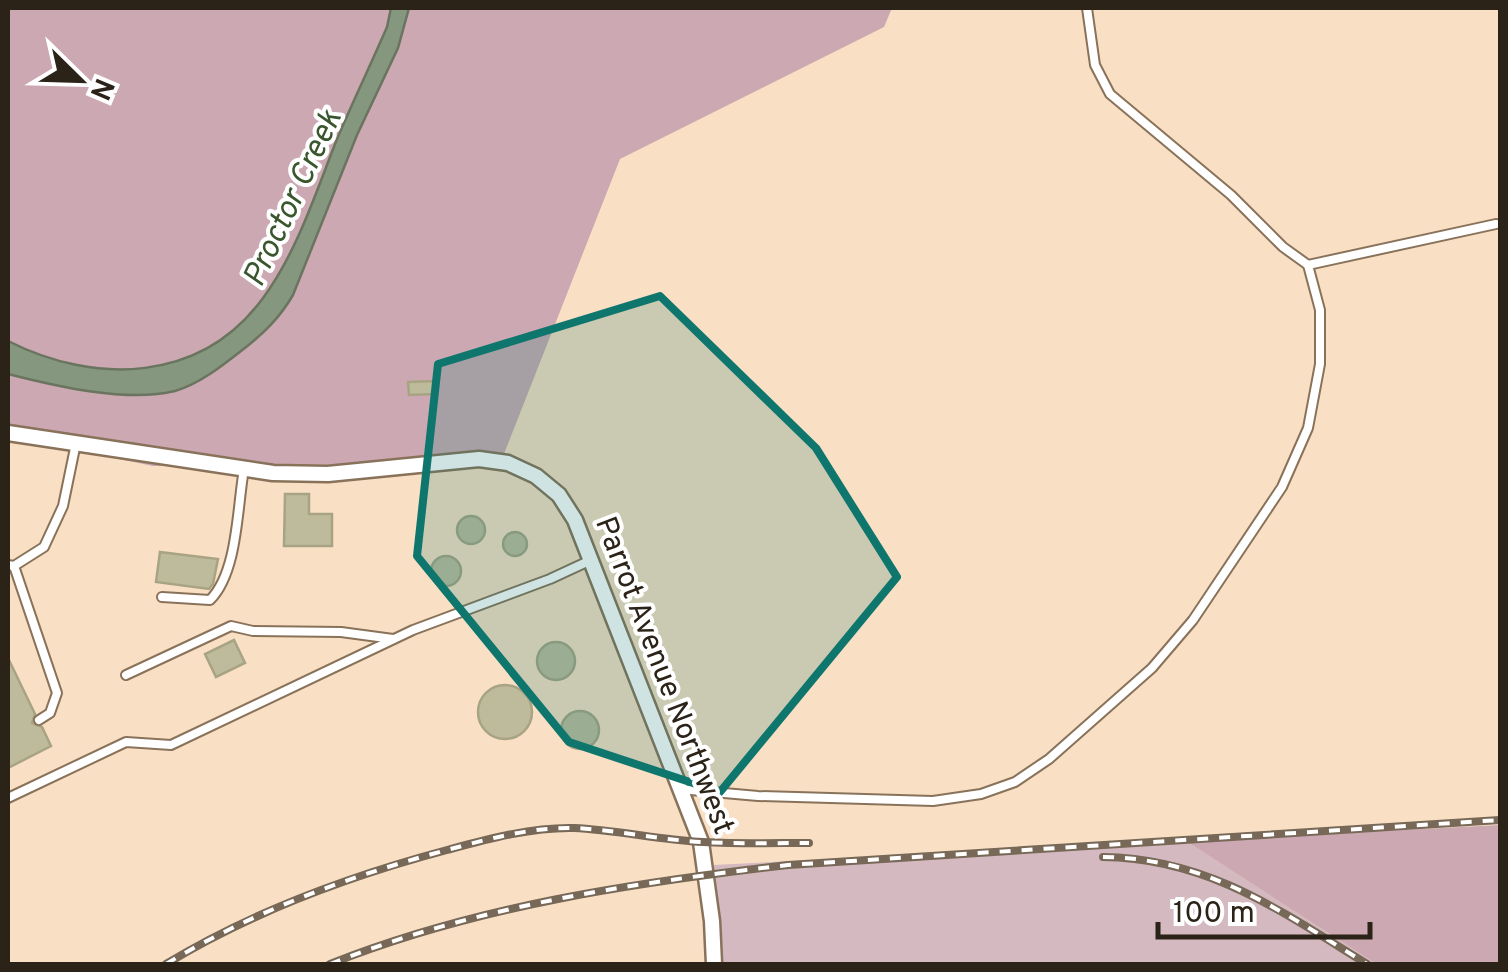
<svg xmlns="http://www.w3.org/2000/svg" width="1508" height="972" viewBox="0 0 1508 972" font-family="Overpass,sans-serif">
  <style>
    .green { fill: #d4b9c0 }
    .forest { fill: #cca9b2 }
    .water { fill: #85977e; stroke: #6a745f; stroke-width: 2.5 }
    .building { fill: #bebb9c; stroke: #a8a483; stroke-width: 2.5 }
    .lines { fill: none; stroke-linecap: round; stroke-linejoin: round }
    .service-casing { stroke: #89725a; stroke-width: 12 }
    .minor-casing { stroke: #89725a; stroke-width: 19 }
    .service { stroke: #fff; stroke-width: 8 }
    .minor { stroke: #fff; stroke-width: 14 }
    .rail-casing { stroke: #776857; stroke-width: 8 }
    .rail { stroke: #fff; stroke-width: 4; stroke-dasharray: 11; stroke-linecap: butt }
    .marked { fill: #0f766e; fill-opacity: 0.2; stroke: #0f766e; stroke-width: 8; stroke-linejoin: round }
    .labels { text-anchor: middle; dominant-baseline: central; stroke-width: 8; stroke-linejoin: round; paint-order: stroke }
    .street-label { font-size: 30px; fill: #2b2218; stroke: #fff }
    .water-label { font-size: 32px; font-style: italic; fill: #39562d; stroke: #fff }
  </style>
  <rect width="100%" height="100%" fill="#f9dfc4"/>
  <polygon class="green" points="1186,841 1376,964 711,964 713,865"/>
  <g class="forest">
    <polygon points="8,8 892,8 884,27 620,159 500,464 153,466 8,436"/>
    <polygon points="1500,825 1500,964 1376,964 1186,841"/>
  </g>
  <path class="water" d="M391 8H409L398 48 357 135 293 295C279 319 263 334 241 351 222 366 199 384 175 391 127 403 55 386 8 374V341C95 385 201 383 263 298 297 252 316 192 337 139 353 101 371 64 387 27Z"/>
  <g class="building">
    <polygon points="435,381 436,394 409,395 408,382"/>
    <polygon points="285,494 309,494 309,514 332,514 332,546 284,546"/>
    <circle cx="471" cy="530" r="14"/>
    <circle cx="515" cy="544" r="12"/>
    <polygon points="160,552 218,559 213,584 209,589 156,582"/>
    <circle cx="446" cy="571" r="15"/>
    <polygon points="234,640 245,663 216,677 205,654"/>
    <circle cx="556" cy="661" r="19"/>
    <polygon points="8,658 35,714 32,723 42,727 51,746 8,768"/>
    <circle cx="505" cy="712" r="27"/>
    <circle cx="580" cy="730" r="19"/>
  </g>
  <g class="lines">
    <defs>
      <g id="service">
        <polyline points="1308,265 1496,224"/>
        <polyline points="8,565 14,566 44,547 63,506 76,443"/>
        <polyline points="14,566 57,693 50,713 39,720"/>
        <path d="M162 597 210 600C238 572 237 508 244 469"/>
        <polyline points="126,675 231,626 253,631 341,632 393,639"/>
        <polyline points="679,789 758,796 933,801 981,794 1015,782 1049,759 1152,668 1193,620 1282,487 1308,428 1320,364 1320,310 1308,265 1283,247 1231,195 1110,94 1095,65 1087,8"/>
        <polyline points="8,798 126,742 171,745 413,630 550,579 591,560"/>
      </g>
      <polyline id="minor" points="8,433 273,473 328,474 479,459 508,463 536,476 559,495 575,520 701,842 712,921 714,964"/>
    </defs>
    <use href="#service" class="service-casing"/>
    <use href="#minor" class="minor-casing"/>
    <use href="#service" class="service"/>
    <use href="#minor" class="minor"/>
    <defs>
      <g id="rail">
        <path d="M1103 857C1208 858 1282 912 1367 964"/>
        <path d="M166 964C252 912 349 876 447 850 488 839 531 827 574 828 617 830 660 840 703 842 738 844 774 843 809 843"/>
        <path d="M330 964C476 906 632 883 788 865L1500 820"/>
      </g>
    </defs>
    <use href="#rail" class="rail-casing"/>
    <use href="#rail" class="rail"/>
  </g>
  <path class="marked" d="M660 296 816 448 897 577 720 792 569 742 417 556 438 364Z"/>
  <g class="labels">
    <g class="street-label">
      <text transform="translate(663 676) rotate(69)">Parrot Avenue Northwest</text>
    </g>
    <g class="water-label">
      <text transform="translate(294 199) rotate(-65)">Proctor Creek</text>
    </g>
  </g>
  <rect width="1508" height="972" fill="none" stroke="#2b2218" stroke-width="20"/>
  <g transform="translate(80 80) rotate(113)" stroke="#ffffff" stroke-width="8" paint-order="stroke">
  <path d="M0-8L18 38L0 25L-18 38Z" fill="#2b2218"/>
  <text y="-15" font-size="28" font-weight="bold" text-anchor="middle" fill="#2b2218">N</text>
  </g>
  <path d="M1158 922v15h212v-15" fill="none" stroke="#2b2218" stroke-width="5"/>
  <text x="1173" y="922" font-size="30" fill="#2b2218" stroke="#ffffff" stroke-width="8" paint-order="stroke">100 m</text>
</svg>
